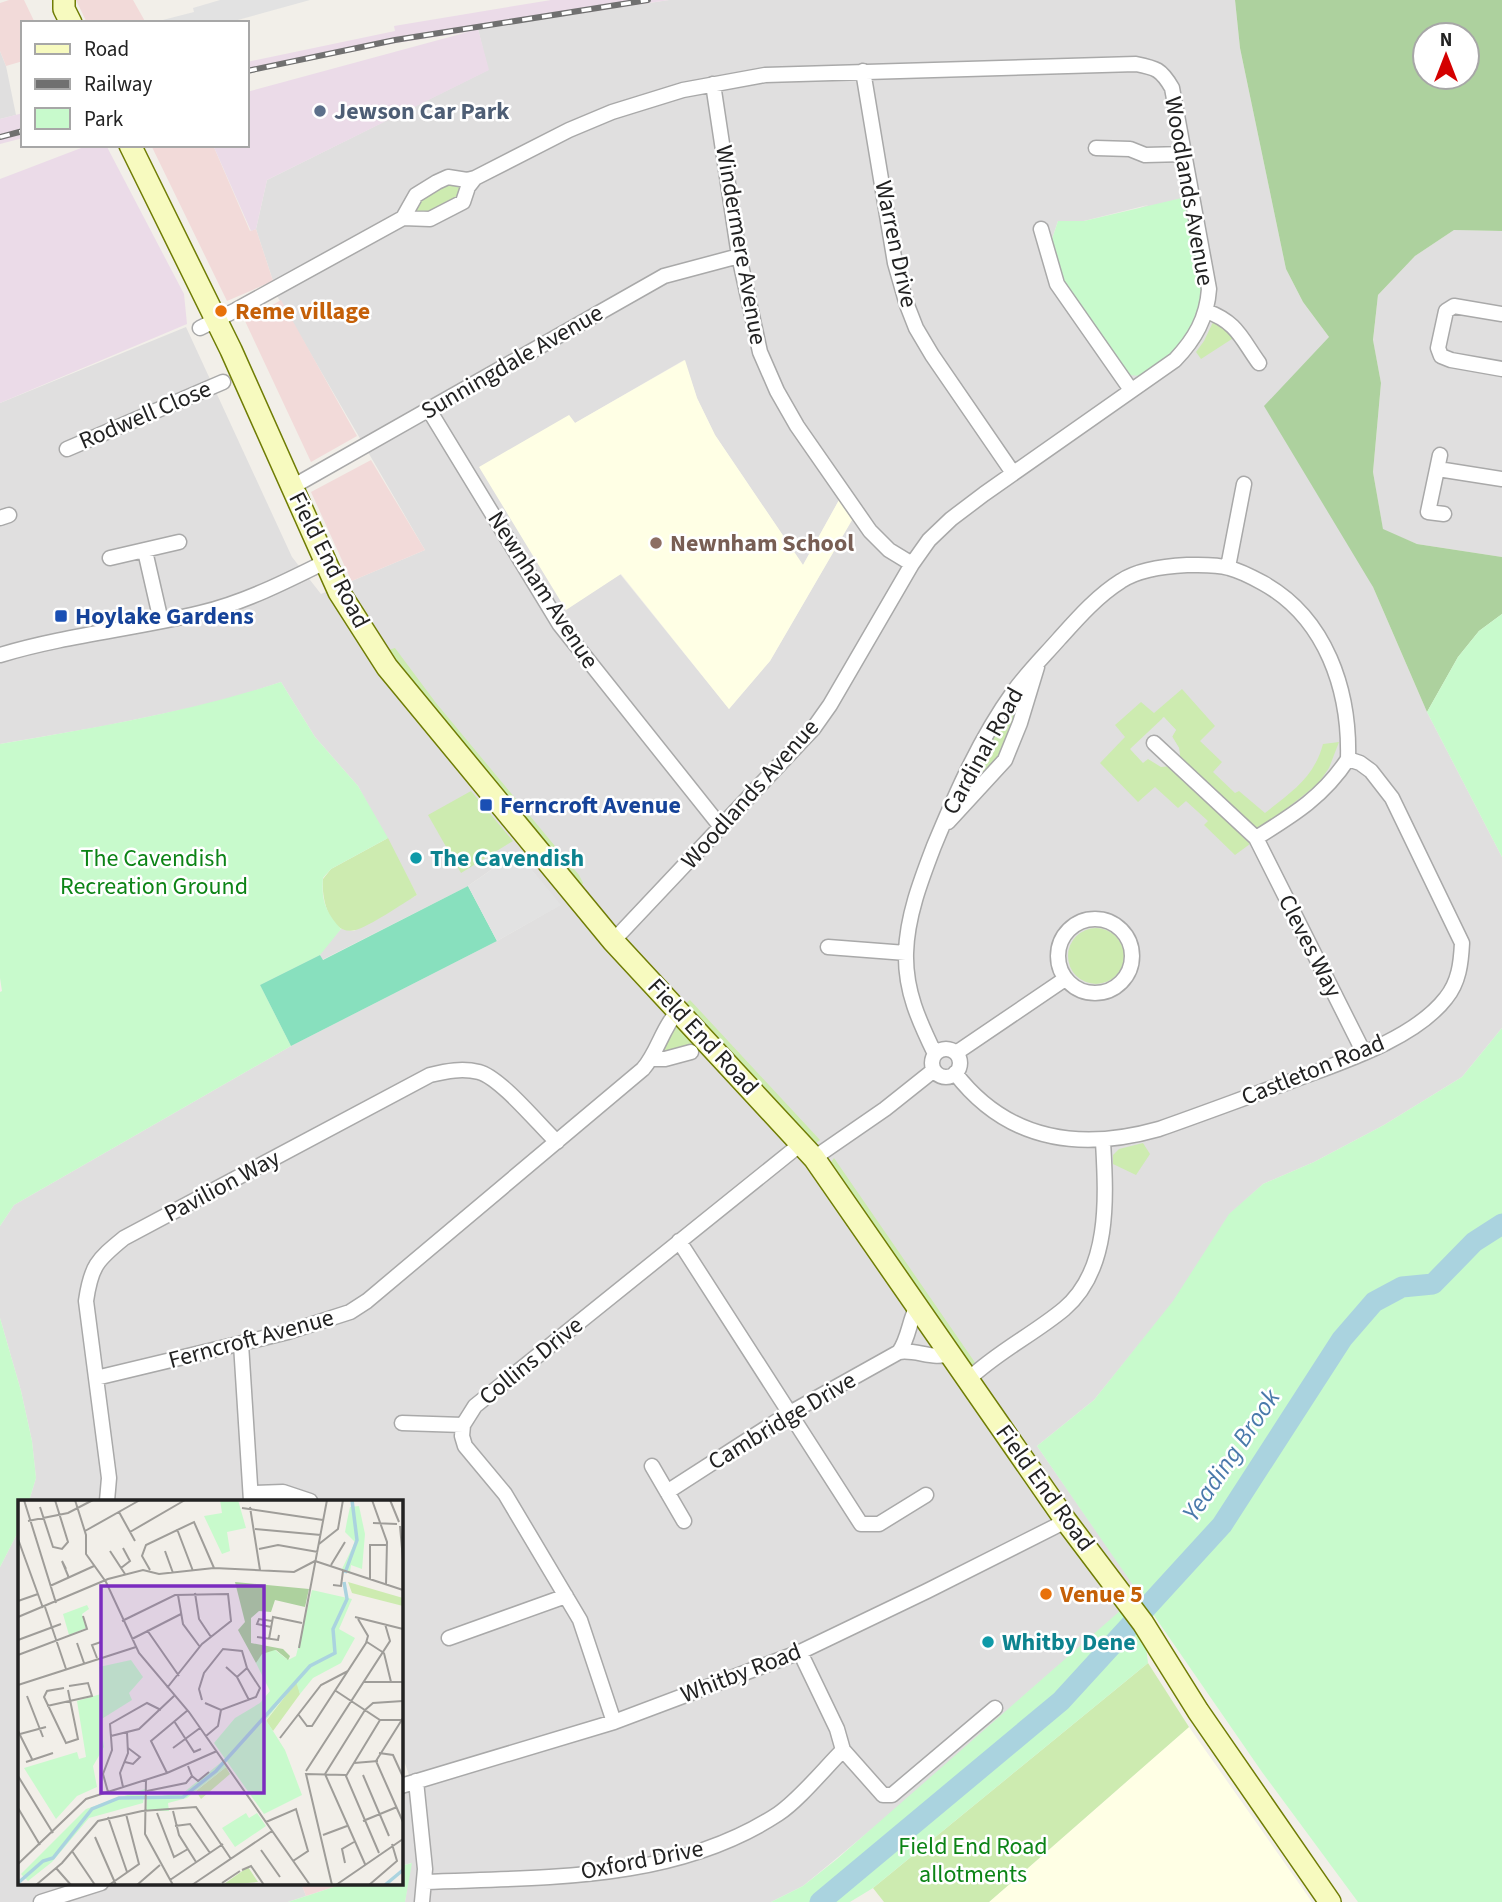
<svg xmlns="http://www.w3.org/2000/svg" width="1502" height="1902" font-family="'Source Sans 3',sans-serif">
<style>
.residential{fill:#e0dfdf;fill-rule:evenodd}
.commercial{fill:#f2dad9}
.industrial{fill:#ebdbe8}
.education{fill:#ffffe5}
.grass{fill:#cdebb0}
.forest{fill:#add19e;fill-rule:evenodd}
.park{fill:#c8facc}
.pitch{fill:#88e0be}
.parking{fill:#e2e2e2}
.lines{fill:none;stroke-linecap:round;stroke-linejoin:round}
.river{stroke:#aad3df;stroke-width:21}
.street-casing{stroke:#a9a9a9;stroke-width:17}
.secondary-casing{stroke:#707d05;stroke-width:24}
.street{stroke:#fff;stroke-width:14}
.secondary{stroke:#f7fabf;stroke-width:21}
.rail-casing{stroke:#707070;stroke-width:6}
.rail{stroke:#fff;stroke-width:3.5;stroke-dasharray:10;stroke-linecap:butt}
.service-dot{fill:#5c6f8a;stroke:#fff;stroke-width:2.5}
.food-dot{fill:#e8710a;stroke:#fff;stroke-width:2.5}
.education-dot{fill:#8d6e63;stroke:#fff;stroke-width:2.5}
.transit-dot{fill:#1a4fb4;stroke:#fff;stroke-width:2.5}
.culture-dot{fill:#0f9aa8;stroke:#fff;stroke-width:2.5}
.labels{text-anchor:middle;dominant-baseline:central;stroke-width:5;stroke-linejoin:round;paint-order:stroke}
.service-label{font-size:24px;font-weight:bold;fill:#4e5e75;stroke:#fff;text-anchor:start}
.street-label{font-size:24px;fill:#222;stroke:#fff}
.food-label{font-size:24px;font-weight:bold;fill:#c56008;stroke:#fff;text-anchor:start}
.education-label{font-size:24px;font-weight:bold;fill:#785e54;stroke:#fff;text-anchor:start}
.transit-label{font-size:24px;font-weight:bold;fill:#164399;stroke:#fff;text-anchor:start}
.park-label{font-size:24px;fill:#0c8416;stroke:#fff}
.culture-label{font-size:24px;font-weight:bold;fill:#0d838f;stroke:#fff;text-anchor:start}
.water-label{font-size:26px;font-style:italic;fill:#4a7aab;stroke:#fff}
.inset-river{fill:none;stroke:#aad3df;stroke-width:3.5}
.inset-road{fill:none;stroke:#9f9d99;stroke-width:2}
.view{fill:#7b2cbf;fill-opacity:0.15;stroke:#7b2cbf;stroke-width:3.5}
.inset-edge{fill:none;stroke:#222;stroke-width:3.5}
</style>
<rect width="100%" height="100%" fill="#f2efe9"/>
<path class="residential" d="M669 0H1235L1240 48 1286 269 1303 302 1329 337 1340 521 1373 587 1427 712 1502 857V1028L1462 1077 1384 1125 1314 1162 1263 1184 1230 1214 1174 1301 1094 1400 1037 1446 1140 1594 890 1814 803 1886 771 1902H405L411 1863 401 1866V1778L409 1775 401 1752V1501H29L36 1478 32 1441 21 1391 0 1318V1226L14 1205 291 1046 497 941 560 905 517 852 468 886 322 960 320 955 323 949 341 929 354 931 417 895 358 786 315 737 281 682 224 701 104 726 0 744V403L186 327 292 557 321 594 425 550 273 289V281L256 229 267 180 488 70 478 29ZM1148 205 1051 242 1058 221H1084ZM684 360 697 398 715 435 803 565 839 500 852 520 770 661 729 709 620 574 565 610 569 415 575 423Z
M0 51 6 66 16 115 0 119Z
M1454 230 1502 231V557L1417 544 1383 530 1373 472 1381 383 1373 341 1378 295 1415 256Z
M19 1530V1883H301L306 1896 288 1902H0V1567Z"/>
<path class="commercial" d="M9 0H24L35 23H23V61L6 66 0 51V3Z
M76 0H133L146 23H87Z
M151 145H213L250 231 256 229 273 281 227 301Z
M281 300 357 436 311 462 245 321Z
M371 460 425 550 321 594 351 580 311 492Z
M301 1883H346L306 1896Z"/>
<path class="industrial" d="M551 0H669L478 29 489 70 267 180 256 229 251 231 213 145H247V92L468 32 396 43 247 73V62L395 31 394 26Z
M23 113V138L0 144V119Z
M89 145H106L184 294 187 324 0 403V179Z"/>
<path class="education" d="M685 360 697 398 715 435 803 565 839 500 852 520 770 661 729 709 621 574 566 610 479 467 569 415 575 423Z
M1189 1727 1312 1902H989Z"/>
<path class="grass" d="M449 180 461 185 463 191 462 200 432 215 417 213 414 208 415 200Z
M1214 320 1235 337 1201 359 1196 352 1204 341Z
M395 648 436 703 579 875 583 883 579 889 385 651Z
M1026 687 1003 754 964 799 958 795 1011 701Z
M1182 689 1215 726 1200 741 1222 762 1213 772 1235 793 1239 791 1265 813C1291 792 1314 778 1323 744L1339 742 1329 768 1318 784 1268 823C1263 826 1258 829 1252 826 1234 817 1196 774 1180 757L1179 748 1172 736 1176 730 1163 717 1148 759 1171 766 1250 844 1235 855 1204 825 1208 821 1186 801 1178 808 1155 787 1138 802 1100 763 1125 737 1115 725 1141 702 1154 713Z
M471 791 513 841 461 873 428 815Z
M388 838 417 895C402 904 370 926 356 930 329 937 321 896 323 879L331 869Z
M1068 956a28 28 0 1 1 56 0a28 28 0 1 1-56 0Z
M690 1000 820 1140 812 1146 685 1004Z
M674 1022 696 1046 688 1049 665 1052 662 1049Z
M1143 1143 1150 1154 1136 1175 1113 1164V1155L1119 1149Z
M834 1158 976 1364 970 1369 829 1165Z
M1148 1663 1189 1727 989 1902H884L873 1888Z"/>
<path class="forest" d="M1235 0H1502V231L1454 230 1415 256 1378 295 1373 340 1381 383 1373 472 1383 529 1417 544 1502 557V614L1479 631 1458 657 1427 712 1373 587 1264 406 1329 337 1303 302 1286 269 1240 48ZM1425 35H1467V77H1425Z"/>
<path class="park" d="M1186 197 1203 288 1201 304 1196 320 1177 350 1141 376 1128 375 1064 286 1051 242 1058 221H1084Z
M1502 614V857L1427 712 1458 657 1479 631Z
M281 682 315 737 358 786 388 838 331 869 323 878C321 900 326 913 341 929L320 955 260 985 291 1046 14 1205 0 1226V992L2 991 0 978V744C95 728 189 712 281 682Z
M1502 1028V1902H1358L1262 1772 1037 1446 1094 1400 1173 1301 1229 1214 1263 1184 1314 1162 1384 1125 1462 1077Z
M0 1318 21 1391 32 1441 36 1478 29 1501H19V1530L0 1567Z
M1129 1603 1143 1623 1148 1663 873 1888 850 1902H771L803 1886 837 1859Z
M412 1863 405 1902H288L346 1883H401V1866Z"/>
<path class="pitch" d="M468 886 497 941 291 1046 260 985 320 955 323 960Z"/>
<path class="parking" d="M220 0H310L227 23H151L194 12 193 8Z
M1164 717 1176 730 1172 737 1179 748 1180 757 1171 766 1161 767 1148 759 1143 763 1130 749Z
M517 852 561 905 497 941 468 886Z"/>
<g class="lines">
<path class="river" d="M820 1902 1061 1701 1222 1525 1342 1339 1374 1302 1402 1287 1433 1284 1474 1242 1502 1224"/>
<defs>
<path id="street" d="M863 71 895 263 907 305 916 328 932 355 1013 473
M713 84 739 256 760 352 777 391 797 426 870 531 889 550 912 564
M1096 148 1130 149 1145 155 1185 154
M403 218 416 195 437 182 448 177 467 180 475 178 569 130 612 112 683 90 765 75 1136 64C1156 68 1161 69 1172 88L1209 289C1207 318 1195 339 1175 360L984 494 951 519 929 540 912 564 830 705 813 729 613 941
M1041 229 1057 284 1131 390
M1206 311C1237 322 1241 338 1259 363
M1502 314 1454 306 1446 311 1438 348 1441 356 1451 360 1502 369
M200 328 236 310 403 218 430 219 463 202 468 187 475 178
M429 410 560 625 721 827
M67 449 223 382
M1440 455 1428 512 1444 514
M1438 469 1502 479
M292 487 664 276 739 256
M0 518 9 515
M145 551 161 621
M110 558 179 542
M1228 567 1244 484
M0 655C66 635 134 629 200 613 243 603 285 582 325 562
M1154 743 1256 838C1293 815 1323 797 1348 759
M948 822 1005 760 1020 723 1037 667
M1256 838 1364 1053
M1058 956a37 37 0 1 1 74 0a37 37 0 1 1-74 0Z
M828 947 906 953
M932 1063a14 14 0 1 1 28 0a14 14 0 1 1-28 0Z
M956 1053 1065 979
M935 1054C919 1021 905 991 906 953 907 916 921 880 934 846 956 793 980 738 1014 691 1027 673 1044 656 1059 639 1077 619 1097 596 1121 581 1139 569 1166 566 1187 565 1201 565 1216 564 1229 568 1241 571 1252 577 1263 583 1326 618 1350 690 1348 759
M651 1059H665L691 1052
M955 1073C1008 1142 1081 1151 1159 1129 1202 1114 1244 1098 1286 1083 1335 1064 1413 1041 1446 998 1459 982 1461 963 1462 943L1392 798 1371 771 1360 763 1348 759
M814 1158 885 1109 934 1070
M679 1241 861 1524H879L926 1495
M241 1344 251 1501
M899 1352C917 1349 934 1361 951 1353
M96 1378 288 1332 350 1312 367 1301 643 1069C658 1052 662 1028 678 1011
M969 1379C997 1352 1034 1334 1064 1309 1111 1269 1106 1196 1103 1141
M402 1423 463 1425
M652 1466 684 1521
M667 1492 788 1414 899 1352C909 1338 909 1321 917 1306
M251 1493 283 1492 310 1501
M107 1501 109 1478 86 1301C91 1266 97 1260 124 1238L430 1075C447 1071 462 1068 479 1072 501 1078 539 1125 557 1142
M449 1638 566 1596
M614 1722 580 1620 505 1494 465 1446 462 1436 463 1425 475 1406 802 1143
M843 1750 883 1795H892L995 1708
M416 1781 425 1869 422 1902
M401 1786 614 1722 800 1652 927 1591 1066 1521
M425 1882C544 1877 674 1882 778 1814 799 1800 824 1769 843 1750L837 1729 800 1652
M41 1902 101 1883"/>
<path id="secondary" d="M64 0V9L71 23
M130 145 231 350 339 592 387 667 613 941 814 1158 1066 1521 1143 1623 1198 1711 1330 1902"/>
</defs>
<use href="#street" class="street-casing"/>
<use href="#secondary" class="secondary-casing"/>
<use href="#street" class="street"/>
<use href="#secondary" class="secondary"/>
<defs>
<path id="rail" d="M247 71 395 40 648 0
M0 137 23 131"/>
</defs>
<use href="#rail" class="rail-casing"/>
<use href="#rail" class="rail"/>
</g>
<circle class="service-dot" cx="320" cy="111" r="7"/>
<g class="food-dot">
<circle cx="221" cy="311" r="7"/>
<circle cx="1046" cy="1594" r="7"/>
</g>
<circle class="education-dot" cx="656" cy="543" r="7"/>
<g class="transit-dot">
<rect x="54" y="609" width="14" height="14" rx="3.5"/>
<rect x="479" y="798" width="14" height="14" rx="3.5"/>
</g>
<g class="culture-dot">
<circle cx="416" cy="858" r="7"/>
<circle cx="988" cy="1642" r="7"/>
</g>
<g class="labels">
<g class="service-label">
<text x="334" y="111">Jewson Car Park</text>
</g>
<g class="street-label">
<text transform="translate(1189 191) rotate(80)">Woodlands Avenue</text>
<text transform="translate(896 244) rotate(78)">Warren Drive</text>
<text transform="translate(741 245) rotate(80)">Windermere Avenue</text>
<text transform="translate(512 362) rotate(-30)">Sunningdale Avenue</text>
<text transform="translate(145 415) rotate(-23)">Rodwell Close</text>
<text transform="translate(329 560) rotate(63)">Field End Road</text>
<text transform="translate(543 590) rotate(57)">Newnham Avenue</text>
<text transform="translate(983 751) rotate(-61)">Cardinal Road</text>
<text transform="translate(750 794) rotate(-48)">Woodlands Avenue</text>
<text transform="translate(1310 946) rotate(63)">Cleves Way</text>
<text transform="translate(703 1037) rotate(47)">Field End Road</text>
<text transform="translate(1313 1070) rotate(-22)">Castleton Road</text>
<text transform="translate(222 1186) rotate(-28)">Pavilion Way</text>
<text transform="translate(251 1339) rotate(-15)">Ferncroft Avenue</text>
<text transform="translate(531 1361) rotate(-39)">Collins Drive</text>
<text transform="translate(782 1421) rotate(-31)">Cambridge Drive</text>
<text transform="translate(1045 1488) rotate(54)">Field End Road</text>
<text transform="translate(741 1673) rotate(-21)">Whitby Road</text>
<text transform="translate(642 1860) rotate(-11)">Oxford Drive</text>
</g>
<g class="food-label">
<text x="235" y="311">Reme village</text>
<text x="1060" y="1594">Venue 5</text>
</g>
<g class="education-label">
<text x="670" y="543">Newnham School</text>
</g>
<g class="transit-label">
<text x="75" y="616">Hoylake Gardens</text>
<text x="500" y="805">Ferncroft Avenue</text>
</g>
<g class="park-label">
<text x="154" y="858">The Cavendish<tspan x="154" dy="28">Recreation Ground</tspan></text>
<text x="973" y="1846">Field End Road<tspan x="973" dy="28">allotments</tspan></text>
</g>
<g class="culture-label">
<text x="430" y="858">The Cavendish</text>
<text x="1002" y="1642">Whitby Dene</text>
</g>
<g class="water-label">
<text transform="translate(1231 1455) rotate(-56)">Yeading Brook</text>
</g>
</g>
<g transform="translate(18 1500)">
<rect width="385" height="385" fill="#f2efe9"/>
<path d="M330 82 385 98V106L334 93ZM279 181 282 194 255 231 248 221ZM208 267 212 274 183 299 178 291ZM230 367 240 382 207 385 206 384Z" fill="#cdebb0"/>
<path d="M217 82 291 89 287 107 257 100 253 112 241 111 233 118V143L265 149 272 156 265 172 269 159 258 150 238 163 220 130 227 122Z" fill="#add19e"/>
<path d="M202 0H220L228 28 209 32 212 51 204 54 186 16 204 13ZM341 6 347 34 344 69 333 65 332 72 324 69 337 42 327 32 329 21 332 7ZM294 90 334 99 321 129 337 138 323 163 295 178 282 194 278 182 248 220 267 250 284 295 246 314 196 243 217 218 242 203 252 191 238 163 244 154 257 150 270 160 278 156ZM69 105 71 109 64 114 68 128 51 135 45 114ZM113 160 125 177 111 193 114 200 82 220 86 247 75 266 79 287 59 296 38 319 6 268 59 252 61 259 68 257 59 201 83 194 81 167ZM206 260 208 267 169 298 150 303 151 311H128L129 298 165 293ZM127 289 125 303 71 318 34 362 10 381 3 374 68 309ZM228 313 231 318 239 313 248 326 217 347 204 328Z" fill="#c8facc"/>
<path class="inset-river" d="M327 73 339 40 334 0M0 383 25 361 35 358 74 309 101 298 165 297 198 271 292 166 317 153 315 129 329 99 326 82M367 385 385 370"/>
<path class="inset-road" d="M6 0 38 103M57 0 68 35V54L88 82 121 153 171 212 292 385M354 0 369 42 368 85M372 0 381 22M22 7 35 47 44 49 50 42 37 0M232 7 242 70M224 8 305 20M101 12 117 41M10 21 50 13 75 0M355 23 379 24M382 26 385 60M159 29 175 71M237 29 303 35M67 31 122 0M112 32 167 0M0 39 25 108M301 44 320 29 325 0M241 49 260 45 300 52M92 51 107 74M147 51 155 73M297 61 385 90M313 65 327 42M103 68 112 61 105 48M48 69 44 61 51 78M132 70 124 56 128 45 176 22 196 68M352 80V45H369M315 85 323 86 325 71M32 86 76 66M177 93 181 119 193 137M160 95 165 124 182 147M0 101 20 94M27 107 48 169M0 117 90 79 125 70 141 74 196 68 276 72 297 61M337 117 385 129M104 121 157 95 210 94 213 121 184 144 149 188M253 127 239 124 241 119 254 121M129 130 161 176M239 137 260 140 261 135M114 139 163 114M251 139 255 117 284 123M0 140 43 124M349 142 366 153 373 182M59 143 66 163M281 148 309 0M0 155 69 129 65 116M79 158 74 145 83 142M208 167 219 177 229 168M219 177 231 200M345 182H385M0 185 118 147M46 188 29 191 26 197 48 243 60 239 50 190M318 191 362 220H384M9 196 25 237M184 200 181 189 186 173 205 149 224 151 229 168M187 203 203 210 238 197 242 188 229 168M29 206 74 196 70 183 51 186M347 210 355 203 385 201M280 214 289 226H294L348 143 350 136 340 119M385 218 358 261 385 322M156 221 176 252 183 249M0 231 14 259M2 234 28 227M93 236 121 229 156 196M188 236 200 226 203 210M262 238 303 185 330 171M155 248 182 228M361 253 375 255 385 277M8 262 35 253M107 262 115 264 122 257 110 248M336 263 360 261M288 271 372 141 367 124M149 273 133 241 170 210M345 275 371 336M0 276 35 333M174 276 180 281 191 272M128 280 127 334 155 385M105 287 102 273 110 253 109 232M129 291 168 283 174 276 170 266M90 292 85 274 94 250 92 224 129 203 143 210M0 308 22 345M155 311 161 335 178 362M139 313 156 357 170 349M90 317 109 372M345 321 379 307M248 322 278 309 290 351 275 361M157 326 172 324 192 353M305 335 329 326M77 337 98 385M243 350 262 377M54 351 77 385M361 353 328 276 362 220M327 363 324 349 336 342M0 364 68 299 149 273 199 251M347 364 307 274 347 210M38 368 53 385M224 370 233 366 246 385M152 380 205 344M204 383 222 371M18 385 44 363 80 321 124 311 178 307 213 359M91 385 121 364 108 314M119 385 142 365M174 385 254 331M314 385 288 274 328 275M318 385 385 339M351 385 379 361 374 344"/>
<path class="view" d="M83 86H246V293H83Z"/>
<rect width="385" height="385" class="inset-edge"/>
</g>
<rect x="21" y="21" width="228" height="126" fill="#ffffff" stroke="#a7a7a7" stroke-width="2"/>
<rect x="35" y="44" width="35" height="10" fill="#f7fabf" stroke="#a7a7a7" stroke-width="2"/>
<text x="84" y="56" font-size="21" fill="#222222">Road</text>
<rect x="35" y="79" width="35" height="10" fill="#707070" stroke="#a7a7a7" stroke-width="2"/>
<text x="84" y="91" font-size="21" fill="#222222">Railway</text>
<rect x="35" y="108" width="35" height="21" fill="#c8facc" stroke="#a7a7a7" stroke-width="2"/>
<text x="84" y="126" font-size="21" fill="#222222">Park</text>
<g transform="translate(1446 56)"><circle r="33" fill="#ffffff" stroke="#a7a7a7" stroke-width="2"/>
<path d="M0-5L12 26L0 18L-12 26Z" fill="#d40000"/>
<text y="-10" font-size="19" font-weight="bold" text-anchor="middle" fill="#222222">N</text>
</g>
</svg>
